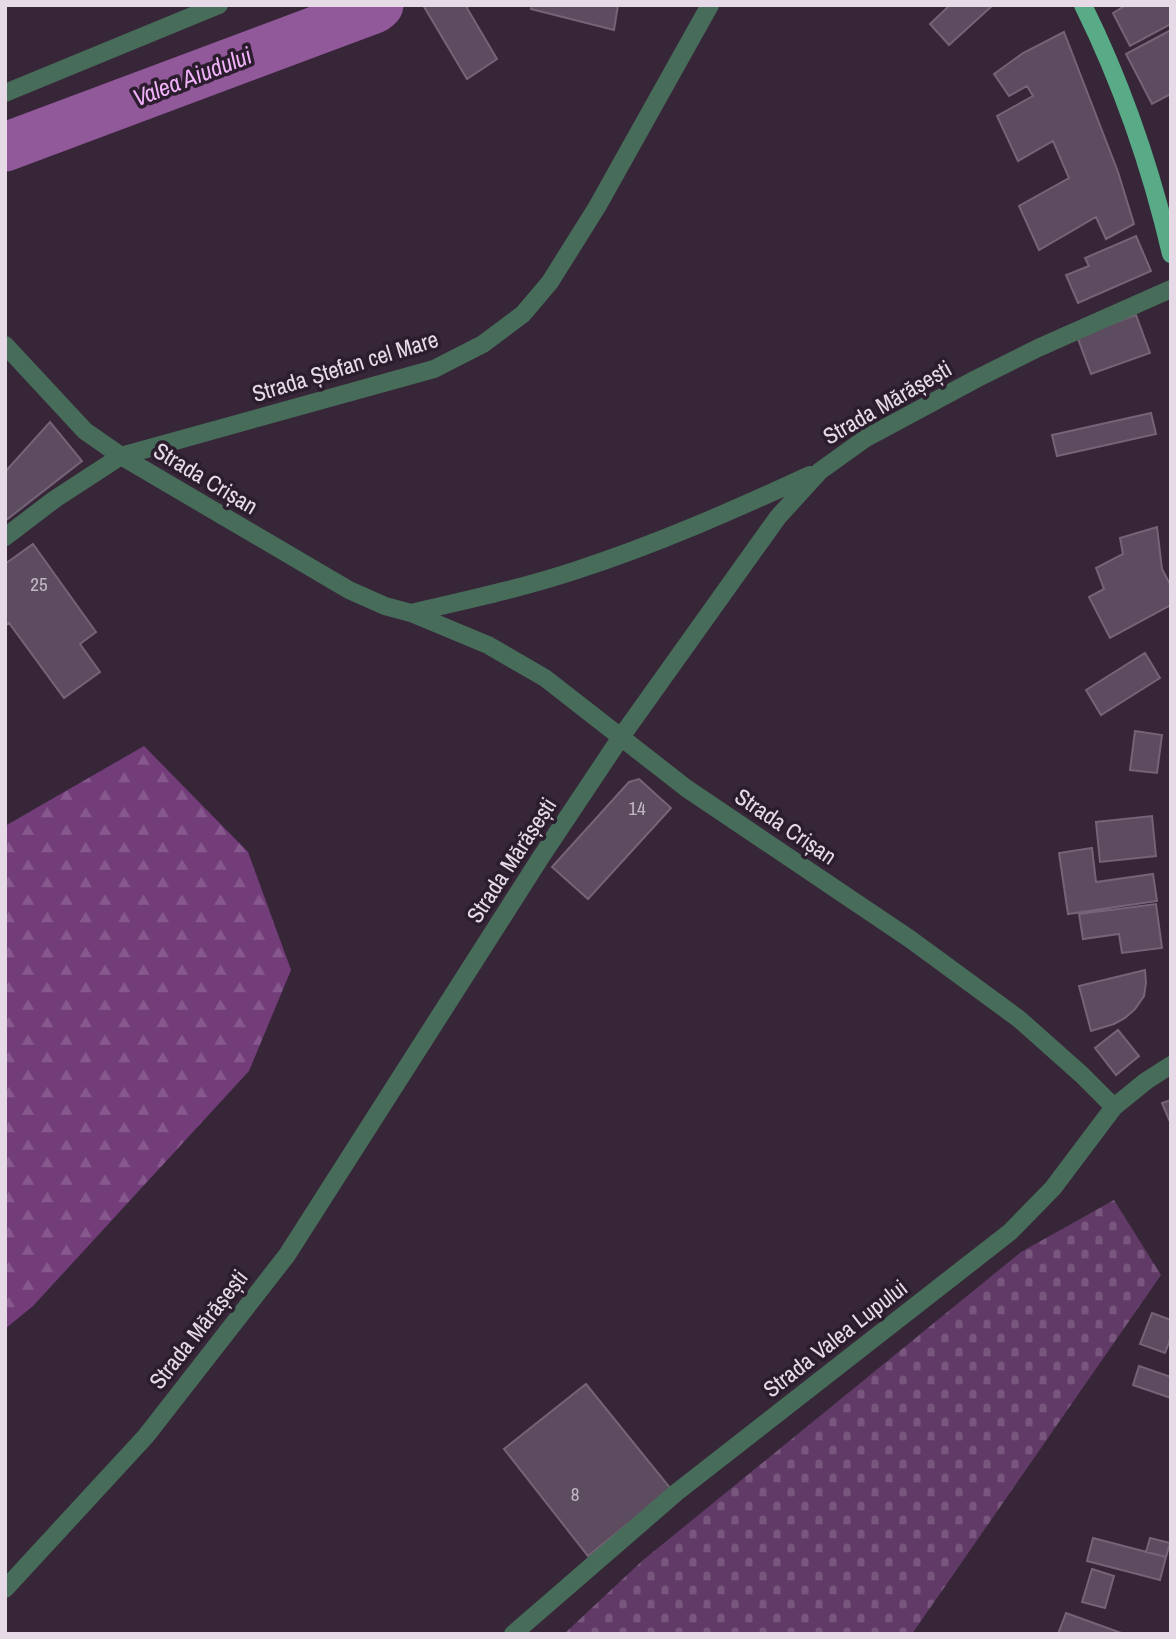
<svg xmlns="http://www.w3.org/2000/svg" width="1176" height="1639" font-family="'Archivo Narrow',sans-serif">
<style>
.forest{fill:url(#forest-firs)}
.cemetery{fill:url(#cemetery-stones)}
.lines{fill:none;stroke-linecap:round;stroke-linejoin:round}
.river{stroke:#915999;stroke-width:49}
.building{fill:#5d4c5f;stroke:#756377;stroke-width:2}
.minor{stroke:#476c5a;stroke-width:18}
.primary{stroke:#59aa86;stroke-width:18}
.labels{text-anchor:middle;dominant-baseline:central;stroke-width:7;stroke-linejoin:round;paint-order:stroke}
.number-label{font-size:19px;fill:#c3b6c4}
.street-label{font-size:23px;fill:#e5dae6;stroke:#2c1d2e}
.water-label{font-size:24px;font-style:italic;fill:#f0b2f8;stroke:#2c1d2e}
</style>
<defs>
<pattern id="forest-firs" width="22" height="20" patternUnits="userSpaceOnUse" patternTransform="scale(1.75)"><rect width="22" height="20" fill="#733d7a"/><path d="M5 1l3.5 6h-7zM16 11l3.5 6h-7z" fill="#87588d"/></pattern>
<pattern id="cemetery-stones" width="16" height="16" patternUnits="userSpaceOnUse" patternTransform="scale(1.75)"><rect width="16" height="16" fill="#623a67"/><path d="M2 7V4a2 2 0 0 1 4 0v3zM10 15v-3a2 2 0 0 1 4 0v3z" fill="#78567d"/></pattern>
</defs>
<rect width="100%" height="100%" fill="#362638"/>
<path class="forest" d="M144 746 248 852 291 970 249 1071 33 1306 5 1329V826Z"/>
<path class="cemetery" d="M1114 1200 1161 1275 912 1634H564L642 1561 1021 1252Z"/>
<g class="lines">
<path class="river" d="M5 147 374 9 379 5"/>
</g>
<path class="building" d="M423 5H469L467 8 497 59 467 79Z
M532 5H618L614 30 531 9Z
M950 5H993L949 45 930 24Z
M1126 5H1171V24L1130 46 1113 13Z
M1171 30V94L1152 104 1126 54Z
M1064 32 1118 172 1134 224 1106 239 1096 217 1039 250 1019 206 1069 178 1053 141 1018 161 997 116 1033 96 1027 86 1009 96 994 74 1023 53Z
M1136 236 1151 271 1078 303 1066 275 1089 266 1085 258Z
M1136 315 1150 353 1091 374 1077 336Z
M1151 413 1156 434 1057 456 1052 435Z
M50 422 82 461 5 521V472Z
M1157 527 1162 569 1171 586V605L1110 638 1089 597 1104 589 1096 568 1123 554 1120 538Z
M33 544 96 632 80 644 100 672 64 698 9 623 5 626V564Z
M1145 653 1160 678 1101 715 1086 690Z
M1135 731 1162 735 1157 773 1130 770Z
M639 779 671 808 588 899 552 867 629 782Z
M1152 816 1156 856 1100 862 1096 822Z
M1092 848 1096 882 1153 874 1157 901 1068 914 1059 853Z
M1156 904 1162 948 1122 953 1119 934 1083 939 1079 914Z
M1145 970 1146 983 1144 996 1135 1009 1125 1018 1114 1024 1091 1031 1079 986Z
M1118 1030 1139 1056 1116 1075 1095 1048Z
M1171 1100V1124L1162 1103Z
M1152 1313 1171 1320V1337L1165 1353 1140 1344Z
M1139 1366 1171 1377V1398L1133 1385Z
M586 1384 671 1489 588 1556 504 1449Z
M1093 1538 1166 1557 1160 1580 1087 1561Z
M1150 1538 1170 1543 1166 1557 1146 1552Z
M1092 1569 1114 1576 1105 1608 1082 1602Z
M1066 1613 1124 1634H1058Z"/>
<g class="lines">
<path class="minor" d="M5 93 219 5
M5 345 85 431 121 456 349 590 385 606 411 613 488 645 545 678 686 788 910 939 1019 1019 1082 1075 1114 1107
M5 537 55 499 121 456 434 369 483 344 523 314 550 282 597 207 710 5
M411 613C467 600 523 588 577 570 657 544 734 510 810 475
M5 1589 146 1436 287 1255 541 857 621 737 778 517 820 471 866 438 976 379 1038 348 1171 289
M513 1634 677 1492 1010 1232 1053 1188 1114 1107 1146 1081 1171 1065"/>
<path class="primary" d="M1083 5C1122 84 1151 168 1171 254"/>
</g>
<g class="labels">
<g class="number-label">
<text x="39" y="584">25</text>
<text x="637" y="808">14</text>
<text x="575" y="1494">8</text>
</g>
<g class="street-label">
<text transform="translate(345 366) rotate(-17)">Strada Ștefan cel Mare</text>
<text transform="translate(887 402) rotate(-30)">Strada Mărășești</text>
<text transform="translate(206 478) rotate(31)">Strada Crișan</text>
<text transform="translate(786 826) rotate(34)">Strada Crișan</text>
<text transform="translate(511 860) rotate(-57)">Strada Mărășești</text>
<text transform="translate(198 1329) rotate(-52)">Strada Mărășești</text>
<text transform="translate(835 1338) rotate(-38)">Strada Valea Lupului</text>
</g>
<g class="water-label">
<text transform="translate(192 76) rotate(-21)">Valea Aiudului</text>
</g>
</g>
<rect width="1176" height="1639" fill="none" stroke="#e5dae6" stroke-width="14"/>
</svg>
